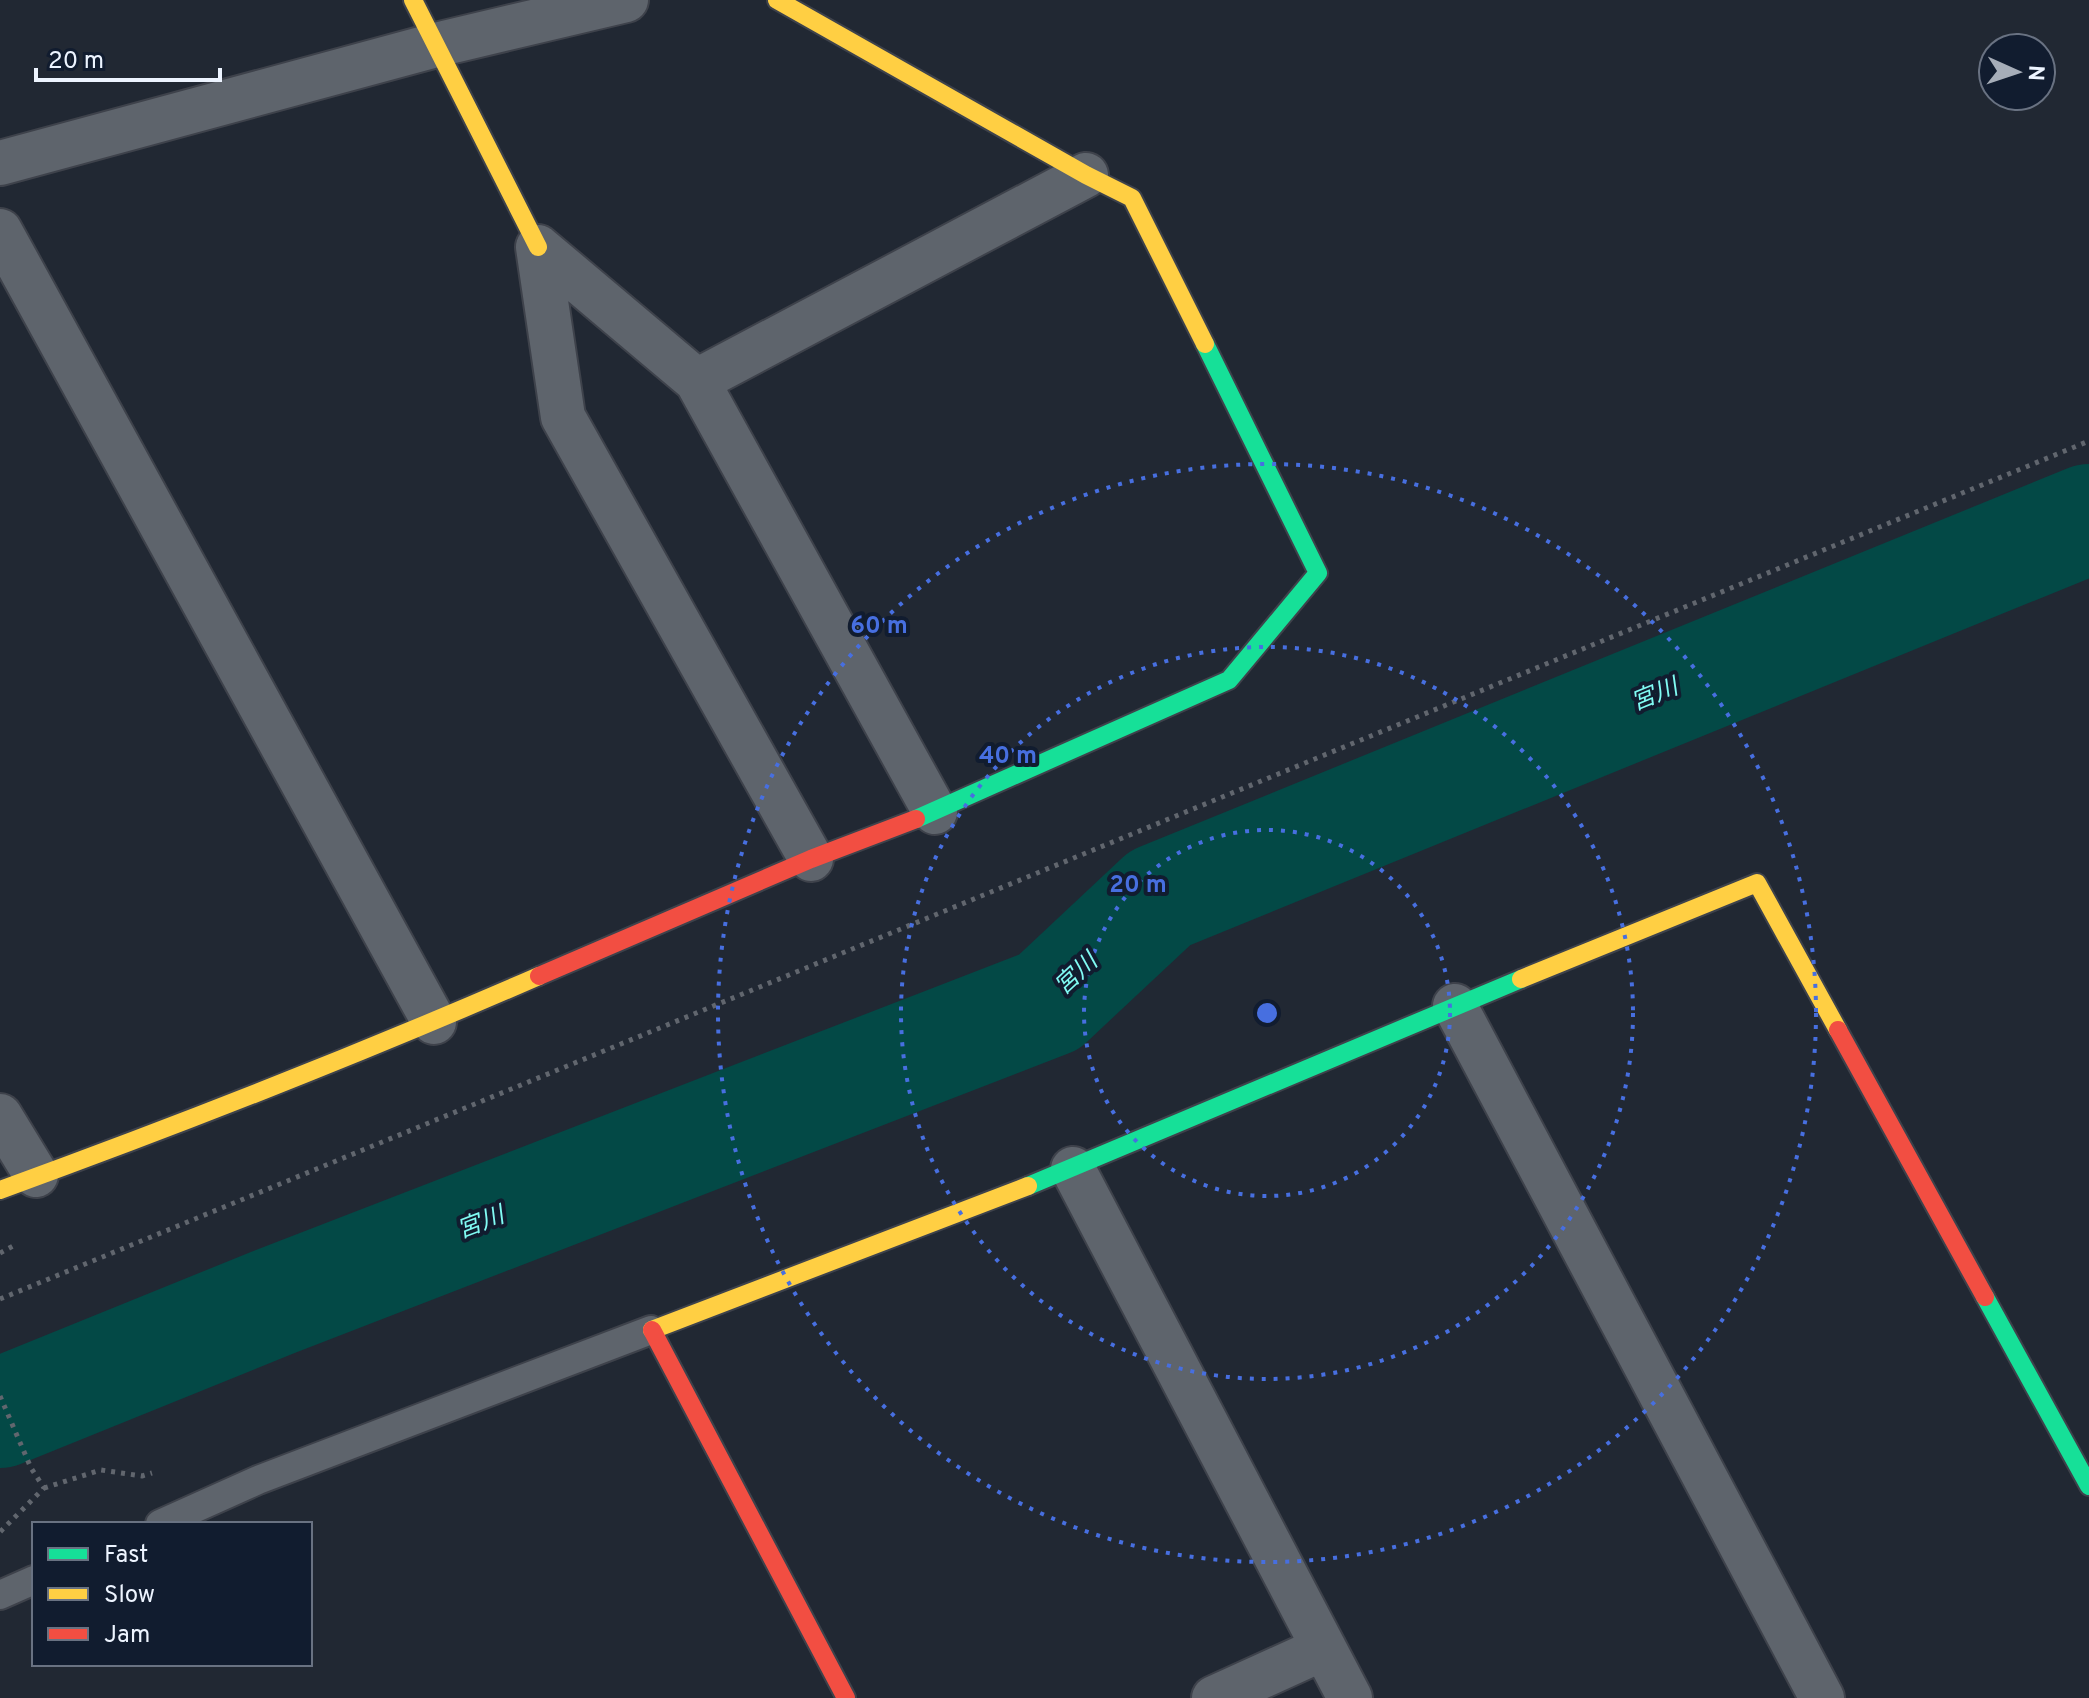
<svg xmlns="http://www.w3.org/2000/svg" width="2089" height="1698" font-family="Overpass,'Noto Sans JP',sans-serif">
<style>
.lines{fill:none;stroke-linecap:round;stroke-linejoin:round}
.river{stroke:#034946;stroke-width:110}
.lane-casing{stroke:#3e424b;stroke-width:32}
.street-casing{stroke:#3e424b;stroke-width:48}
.fast-casing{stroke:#3e424b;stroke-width:22}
.slow-casing{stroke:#3e424b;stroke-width:22}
.jam-casing{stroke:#3e424b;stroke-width:22}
.path{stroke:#61666e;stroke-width:5;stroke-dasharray:4 6;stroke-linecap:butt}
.lane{stroke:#5e646c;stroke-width:28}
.street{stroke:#5e646c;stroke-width:44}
.fast{stroke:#16e098;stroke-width:18}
.slow{stroke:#ffcf43;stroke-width:18}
.jam{stroke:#f24e42;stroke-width:18}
.ring{fill:none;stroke:#476fe0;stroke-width:4;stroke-dasharray:4 8}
.labels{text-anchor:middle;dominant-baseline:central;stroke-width:8;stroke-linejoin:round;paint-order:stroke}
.water-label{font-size:24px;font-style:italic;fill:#81fbf4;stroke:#111c2f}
.centre{fill:#476fe0;stroke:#111c2f;stroke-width:4}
.ring-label{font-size:24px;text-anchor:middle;font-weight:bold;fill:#476fe0;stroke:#111c2f;stroke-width:8;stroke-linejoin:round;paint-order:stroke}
</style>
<rect width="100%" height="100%" fill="#212833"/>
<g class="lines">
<path class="river" d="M0 1413 274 1302 1049 1002 1160 898 2089 519"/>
<defs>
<path id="lane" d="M160 1524 258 1480 651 1330
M0 1595 34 1580"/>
<path id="street" d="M0 163 436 45 626 0
M0 231 434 1022
M538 247 697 381 935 812
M538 247 563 417 811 859
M697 381 1086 175
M1455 1006 1822 1698
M0 1116 36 1175
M1073 1169 1350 1698
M1214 1698 1324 1648"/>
<path id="fast" d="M916 819 1229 680 1318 573 1205 344
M1028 1186 1521 979
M1985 1297 2089 1486"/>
<path id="slow" d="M413 0 538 247
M777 0 1086 175 1132 198 1205 344
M1521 979 1757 883 1838 1030
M0 1190C182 1124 362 1053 539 976
M652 1330 1028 1186"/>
<path id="jam" d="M539 976 811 859 916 819
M1838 1030 1985 1297
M652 1330 846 1698"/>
</defs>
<use href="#lane" class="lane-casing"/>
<use href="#street" class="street-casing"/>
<use href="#fast" class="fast-casing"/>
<use href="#slow" class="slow-casing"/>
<use href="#jam" class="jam-casing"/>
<path class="path" d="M0 1253 15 1245
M0 1299 2089 441
M0 1396 31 1468 44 1488 0 1532
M44 1488 101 1470 142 1476 152 1473"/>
<use href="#lane" class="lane"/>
<use href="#street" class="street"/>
<use href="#fast" class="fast"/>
<use href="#slow" class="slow"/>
<use href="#jam" class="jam"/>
</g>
<g class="ring">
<circle cx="1267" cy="1013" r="183"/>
<circle cx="1267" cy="1013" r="366"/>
<circle cx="1267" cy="1013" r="549"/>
</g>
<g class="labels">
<g class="water-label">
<text transform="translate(1655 696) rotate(-22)">宮川</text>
<text transform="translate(1077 975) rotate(-43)">宮川</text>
<text transform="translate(481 1224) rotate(-21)">宮川</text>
</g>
</g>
<circle cx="1267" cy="1013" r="12" class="centre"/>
<g class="ring-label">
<text x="879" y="633">60 m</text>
<text x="1008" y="763">40 m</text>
<text x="1138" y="892">20 m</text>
</g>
<rect x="32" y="1522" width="280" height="144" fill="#111c2f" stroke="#697282" stroke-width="2"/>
<rect x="48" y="1548" width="40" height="12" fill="#16e098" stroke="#697282" stroke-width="2"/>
<text x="104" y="1562" font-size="24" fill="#edf4ff">Fast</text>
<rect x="48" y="1588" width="40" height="12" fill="#ffcf43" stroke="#697282" stroke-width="2"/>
<text x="104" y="1602" font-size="24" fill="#edf4ff">Slow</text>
<rect x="48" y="1628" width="40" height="12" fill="#f24e42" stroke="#697282" stroke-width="2"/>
<text x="104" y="1642" font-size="24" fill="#edf4ff">Jam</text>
<g transform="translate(2017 72) rotate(93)"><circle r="38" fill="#111c2f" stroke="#697282" stroke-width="2"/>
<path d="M0-6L14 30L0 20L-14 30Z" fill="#a6adb8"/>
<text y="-12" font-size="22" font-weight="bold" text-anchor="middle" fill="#edf4ff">N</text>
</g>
<path d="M36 68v12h184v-12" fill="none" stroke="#edf4ff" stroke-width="4"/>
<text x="48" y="68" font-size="24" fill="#edf4ff" stroke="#111c2f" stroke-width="6" paint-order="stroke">20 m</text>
</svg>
